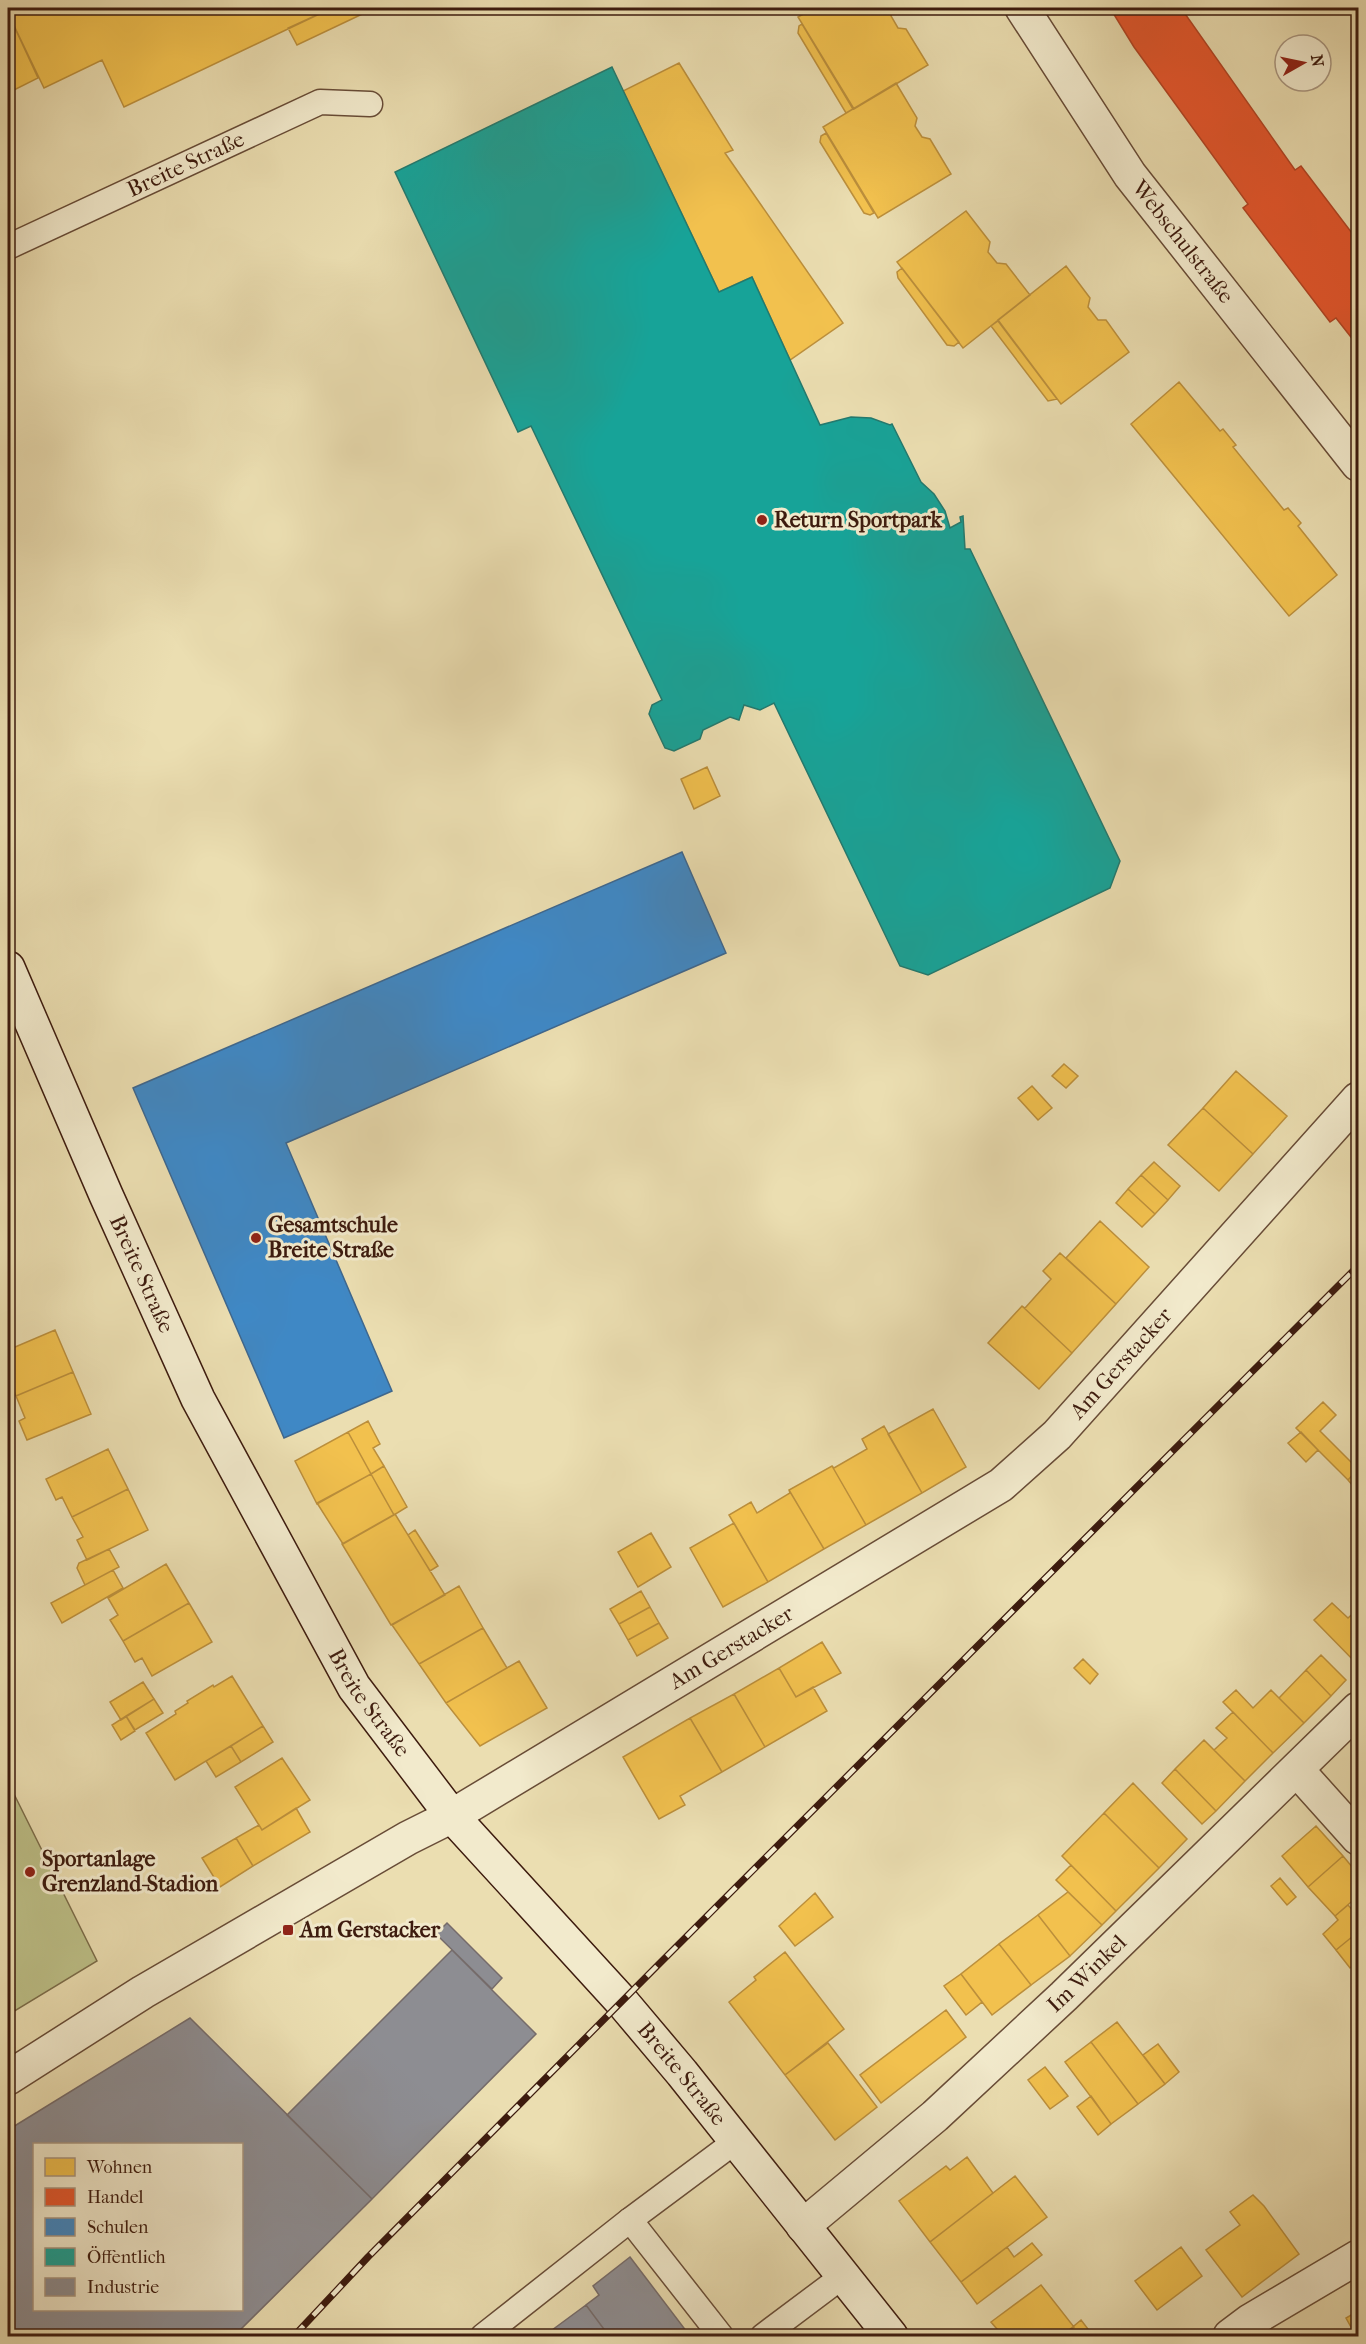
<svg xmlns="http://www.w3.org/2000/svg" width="1366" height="2344" font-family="'IM FELL French Canon',serif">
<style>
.green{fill:#bdc088;stroke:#7d6e4b;stroke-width:1.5}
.homes{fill:#f2c14e;stroke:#bc8f3b;stroke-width:1.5}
.shops{fill:#e4572e;stroke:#b24524;stroke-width:1.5}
.schools{fill:#3f88c5;stroke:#3e678e;stroke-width:1.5}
.public{fill:#17a398;stroke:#227a6f;stroke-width:1.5}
.industry{fill:#8d8d92;stroke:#756b6a;stroke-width:1.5;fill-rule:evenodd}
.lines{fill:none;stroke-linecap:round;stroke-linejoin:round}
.lane-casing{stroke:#684c37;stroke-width:27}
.street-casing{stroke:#684c37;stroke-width:36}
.secondary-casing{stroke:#3d1b0e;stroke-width:36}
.lane{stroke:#f2eacc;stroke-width:24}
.street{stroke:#f2eacc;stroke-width:33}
.secondary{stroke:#f2eacc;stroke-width:33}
.rail-casing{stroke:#3d1b0e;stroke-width:7}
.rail{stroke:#f2eacc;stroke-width:4.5;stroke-dasharray:14;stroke-linecap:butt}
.poi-dot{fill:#8f2418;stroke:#f2eacc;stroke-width:2}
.labels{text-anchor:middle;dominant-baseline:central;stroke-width:6;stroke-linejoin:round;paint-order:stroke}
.street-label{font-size:22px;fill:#3d1b0e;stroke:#f2eacc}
.poi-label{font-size:22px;font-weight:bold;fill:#3d1b0e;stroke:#f2eacc;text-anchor:start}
</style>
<rect width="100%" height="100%" fill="#ebdeb1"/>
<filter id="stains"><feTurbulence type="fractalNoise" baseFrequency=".00333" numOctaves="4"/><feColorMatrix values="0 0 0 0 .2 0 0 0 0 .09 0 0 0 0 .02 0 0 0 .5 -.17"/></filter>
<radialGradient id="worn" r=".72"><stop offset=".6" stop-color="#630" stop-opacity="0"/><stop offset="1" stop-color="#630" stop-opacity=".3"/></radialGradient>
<path class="green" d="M8 1782 97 1961 8 2015Z"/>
<path class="homes" d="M8 8H332L124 107 102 60 44 88 8 13Z
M332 8H375L297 45 288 28Z
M814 8H893L891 16 898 28 906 29 928 65 854 109 798 17Z
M8 13 38 78 8 93Z
M802 24 853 109 846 113 798 33 799 26Z
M679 63 733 150 725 153 843 323 790 360 752 277 719 292 623 91Z
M896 83 917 118 915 126 922 137 930 139 951 174 878 218 823 127Z
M826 133 874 213 870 215 864 213 820 142 821 136Z
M966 211 990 242 988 252 997 263 1006 264 1030 295 963 348 897 262Z
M1066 266 1090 298 1088 307 1098 320H1106L1129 352 1061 404 998 320Z
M902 268 959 342 954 346 947 345 898 278 897 272Z
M998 321 1057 399 1048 401 991 326Z
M1179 382 1220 431 1223 429 1236 445 1233 447 1284 510 1288 508 1301 523 1298 526 1337 575 1289 616 1131 424Z
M707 767 720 796 694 809 681 779Z
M1064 1064 1078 1076 1066 1088 1052 1076Z
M1236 1071 1287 1116 1253 1154 1203 1108Z
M1032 1086 1052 1108 1038 1120 1018 1098Z
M1203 1108 1253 1154 1219 1191 1168 1145Z
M1154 1162 1180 1186 1168 1200 1141 1175Z
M1141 1175 1168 1200 1155 1214 1128 1189Z
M1128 1189 1155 1214 1142 1227 1116 1203Z
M1100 1221 1149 1267 1116 1304 1066 1258Z
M1060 1253 1116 1304 1072 1353 1022 1306 1025 1308 1051 1279 1043 1271Z
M1022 1306 1072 1353 1039 1389 988 1343Z
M55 1330 73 1372 16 1396 8 1376V1350Z
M73 1372 91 1414 27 1440 19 1421 25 1418 16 1396Z
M1323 1402 1336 1415 1320 1431 1358 1469 1348 1480 1296 1428Z
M933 1409 966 1467 922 1493 888 1434Z
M368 1421 380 1444 373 1448 384 1466 371 1474 348 1432Z
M884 1426 922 1493 866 1525 832 1466 834 1468 867 1449 862 1439Z
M348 1432 371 1474 317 1504 295 1461Z
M1301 1432 1318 1450 1306 1462 1288 1443Z
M108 1449 128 1489 72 1517 62 1497 56 1500 46 1479Z
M384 1466 407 1507 394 1515 371 1474Z
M832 1466 866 1525 824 1549 789 1490Z
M1358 1469V1492L1348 1480Z
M371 1474 394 1515 343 1544 317 1503Z
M128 1489 148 1530 87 1560 77 1540 83 1537 72 1517Z
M789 1490 824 1549 768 1582 729 1515 751 1502 757 1513 790 1493Z
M395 1514 445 1595 391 1625 342 1544Z
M734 1523 768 1582 723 1607 690 1548Z
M415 1530 438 1566 430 1571 408 1535Z
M651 1533 671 1567 638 1587 618 1552Z
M109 1549 119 1567 85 1585 77 1568 79 1563Z
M166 1564 189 1603 123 1641 110 1620 118 1615 108 1598Z
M113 1570 123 1588 62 1623 51 1603Z
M459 1586 483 1628 419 1664 392 1625Z
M641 1591 650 1607 619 1624 610 1609Z
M189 1603 212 1642 152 1676 142 1658 135 1662 123 1641Z
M1332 1603 1348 1618 1358 1609V1665L1314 1620Z
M650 1607 659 1623 628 1640 619 1624Z
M659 1623 668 1638 637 1656 628 1640Z
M483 1628 507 1668 446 1703 419 1664Z
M822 1642 841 1673 796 1697 779 1668Z
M1321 1655 1346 1680 1331 1696 1306 1670Z
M1083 1659 1098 1674 1090 1684 1074 1668Z
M519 1661 547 1708 480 1746 446 1703Z
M779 1668 796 1697 813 1687 827 1711 765 1747 734 1694Z
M1306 1670 1331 1696 1304 1723 1279 1698Z
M232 1676 263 1726 175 1780 146 1733 176 1714 175 1711 188 1703 187 1701 213 1685 214 1687Z
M143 1682 154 1699 121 1720 110 1702Z
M1236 1690 1253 1708 1271 1690 1304 1723 1273 1753 1223 1702Z
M734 1694 765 1747 722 1772 690 1718Z
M154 1699 163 1713 135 1730 126 1716Z
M1233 1712 1273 1753 1245 1781 1214 1750 1227 1738 1216 1728Z
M126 1716 135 1731 121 1740 112 1725Z
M690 1718 722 1772 680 1796 685 1805 659 1819 623 1757Z
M263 1726 273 1742 241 1762 231 1746Z
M1204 1740 1245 1781 1216 1811 1175 1769Z
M231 1746 241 1762 216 1777 206 1761Z
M282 1758 310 1800 262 1830 235 1787Z
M1175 1769 1216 1811 1202 1824 1162 1783Z
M1133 1783 1187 1839 1159 1868 1104 1813Z
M296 1808 310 1832 253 1866 236 1838 259 1825 262 1830Z
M1104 1813 1159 1868 1116 1911 1062 1856Z
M1316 1826 1343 1856 1308 1887 1282 1856Z
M236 1838 253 1866 220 1887 202 1858Z
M1343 1856 1358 1874V1896L1335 1916 1308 1887Z
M1071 1865 1116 1911 1102 1925 1056 1880Z
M1280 1878 1296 1897 1287 1905 1271 1886Z
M1068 1892 1102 1925 1070 1956 1038 1915Z
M815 1893 833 1917 795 1946 779 1926Z
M1348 1905 1358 1916V1932L1336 1950 1323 1934 1338 1920 1335 1916Z
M1038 1915 1070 1956 1031 1985 999 1944Z
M1358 1932V1961L1350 1968 1336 1950Z
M999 1944 1031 1985 992 2015 961 1974Z
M785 1952 844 2029 785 2075 729 2002 756 1980 754 1977Z
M961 1974 982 2002 966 2015 944 1986Z
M946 2010 966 2037 881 2103 860 2075Z
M1117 2022 1165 2084 1138 2104 1091 2042Z
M1091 2042 1138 2104 1111 2124 1065 2062Z
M828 2043 877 2107 835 2140 785 2075Z
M1158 2044 1179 2072 1165 2084 1143 2055Z
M1045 2067 1068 2096 1050 2109 1028 2080Z
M1091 2096 1111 2124 1098 2135 1077 2107Z
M967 2157 993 2193 930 2242 899 2201 946 2166 950 2170Z
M1015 2176 1047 2217 961 2282 930 2242Z
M1253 2195 1264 2206 1299 2254 1242 2297 1206 2250 1240 2225 1230 2212Z
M1032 2243 1042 2255 977 2304 961 2282 1007 2247 1014 2257Z
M1181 2247 1202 2276 1157 2310 1135 2281Z
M1041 2285 1074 2327 1062 2336H1003L991 2322Z
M1358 2311V2336H1356L1346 2318Z
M1081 2320 1088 2329 1079 2335 1080 2336H1062Z"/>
<path class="shops" d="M1110 8H1181L1295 170 1301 166 1358 241V346L1336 318 1330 322 1243 208 1248 204 1134 47Z"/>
<path class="schools" d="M682 852 726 953 286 1143 392 1391 284 1438 133 1088Z"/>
<path class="public" d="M612 67 719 292 752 277 820 425 851 417 871 418 890 425 892 424 921 482 934 494 945 511 950 528 961 522 960 517 963 516 965 549H970L1120 861 1110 888 928 975 900 966 774 703 760 710 744 705 739 720 730 717 703 730 700 739 674 751 665 748 649 714 652 705 662 700 531 426 518 432 395 172Z"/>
<path class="industry" d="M447 1923 502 1978 492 1989 436 1934Z
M452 1950 536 2034 372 2199 287 2115Z
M190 2018 372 2199 234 2336H8V2130ZM34 2144H242V2310H34Z
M630 2257 690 2336H609L586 2305 599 2295 593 2286Z
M586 2305 609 2336H544Z"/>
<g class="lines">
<defs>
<g id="lane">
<path id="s1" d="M8 247 320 102 370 104"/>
<path d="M483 2336 630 2220"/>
<path d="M721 2336 630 2220 736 2141"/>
<path d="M763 2336 843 2276"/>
</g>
<g id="street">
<path id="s2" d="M1022 8 1130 175 1358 464"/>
<path d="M1297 1770 1358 1838"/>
<path id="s3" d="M8 2078 143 1992 408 1838 452 1816 1001 1485 1057 1435 1358 1099"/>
<path id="s4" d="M803 2226 935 2116 1064 1996 1358 1709"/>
<path d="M1230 2336 1250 2321 1358 2257"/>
</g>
<g id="secondary">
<path id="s5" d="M8 968 106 1195 198 1399 354 1687 452 1816 623 2003 682 2073 891 2336"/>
</g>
</defs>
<use href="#lane" class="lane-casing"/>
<use href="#street" class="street-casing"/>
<use href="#secondary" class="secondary-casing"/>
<use href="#lane" class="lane"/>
<use href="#street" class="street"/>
<use href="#secondary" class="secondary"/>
<defs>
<path id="rail" d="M294 2336 368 2257 659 1964 1358 1266"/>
</defs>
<use href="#rail" class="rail-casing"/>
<use href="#rail" class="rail"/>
</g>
<g class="poi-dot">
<circle cx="762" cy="520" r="6"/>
<circle cx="256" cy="1238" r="6"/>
<circle cx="30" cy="1872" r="6"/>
<rect x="282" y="1924" width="12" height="12" rx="3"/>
</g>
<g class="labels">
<g class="street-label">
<text stroke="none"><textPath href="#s1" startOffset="196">Breite Straße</textPath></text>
<text stroke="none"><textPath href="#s2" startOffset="284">Webschulstraße</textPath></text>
<text stroke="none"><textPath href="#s5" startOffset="334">Breite Straße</textPath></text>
<text stroke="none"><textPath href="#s3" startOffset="1328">Am Gerstacker</textPath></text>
<text stroke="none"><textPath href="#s3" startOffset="842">Am Gerstacker</textPath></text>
<text stroke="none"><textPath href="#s5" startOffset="820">Breite Straße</textPath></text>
<text stroke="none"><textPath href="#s4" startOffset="380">Im Winkel</textPath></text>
<text stroke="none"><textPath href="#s5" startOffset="1306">Breite Straße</textPath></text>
</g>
<g class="poi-label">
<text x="774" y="520">Return Sportpark</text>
<text x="268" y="1225">Gesamtschule<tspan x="268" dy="25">Breite Straße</tspan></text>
<text x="42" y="1859">Sportanlage<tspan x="42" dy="25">Grenzland-Stadion</tspan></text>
<text x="300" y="1930">Am Gerstacker</text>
</g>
</g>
<rect width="1366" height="2344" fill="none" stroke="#ebdeb1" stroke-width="30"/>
<rect x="9" y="9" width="1348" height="2326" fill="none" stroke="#3d1b0e" stroke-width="3"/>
<rect x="15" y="15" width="1336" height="2314" fill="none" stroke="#3d1b0e" stroke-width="1.5"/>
<rect x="33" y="2143" width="210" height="168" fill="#f2eacc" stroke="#aa9780" stroke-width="1.5"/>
<rect x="45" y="2158" width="30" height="18" fill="#f2c14e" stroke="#aa9780" stroke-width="1.5"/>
<text x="87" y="2173" font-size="18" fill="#3d1b0e">Wohnen</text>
<rect x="45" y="2188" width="30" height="18" fill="#e4572e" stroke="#aa9780" stroke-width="1.5"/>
<text x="87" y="2203" font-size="18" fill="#3d1b0e">Handel</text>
<rect x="45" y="2218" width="30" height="18" fill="#3f88c5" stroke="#aa9780" stroke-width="1.5"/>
<text x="87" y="2233" font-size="18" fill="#3d1b0e">Schulen</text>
<rect x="45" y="2248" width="30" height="18" fill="#17a398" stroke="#aa9780" stroke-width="1.5"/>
<text x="87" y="2263" font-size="18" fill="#3d1b0e">Öffentlich</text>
<rect x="45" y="2278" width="30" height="18" fill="#8d8d92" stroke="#aa9780" stroke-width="1.5"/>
<text x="87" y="2293" font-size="18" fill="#3d1b0e">Industrie</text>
<g transform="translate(1303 63) rotate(81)"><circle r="28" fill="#f2eacc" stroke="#aa9780" stroke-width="1.5"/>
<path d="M0-4.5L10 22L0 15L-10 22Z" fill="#8f2418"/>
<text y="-9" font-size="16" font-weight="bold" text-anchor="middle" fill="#3d1b0e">N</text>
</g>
<rect width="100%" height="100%" filter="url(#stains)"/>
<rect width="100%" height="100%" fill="url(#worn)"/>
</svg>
